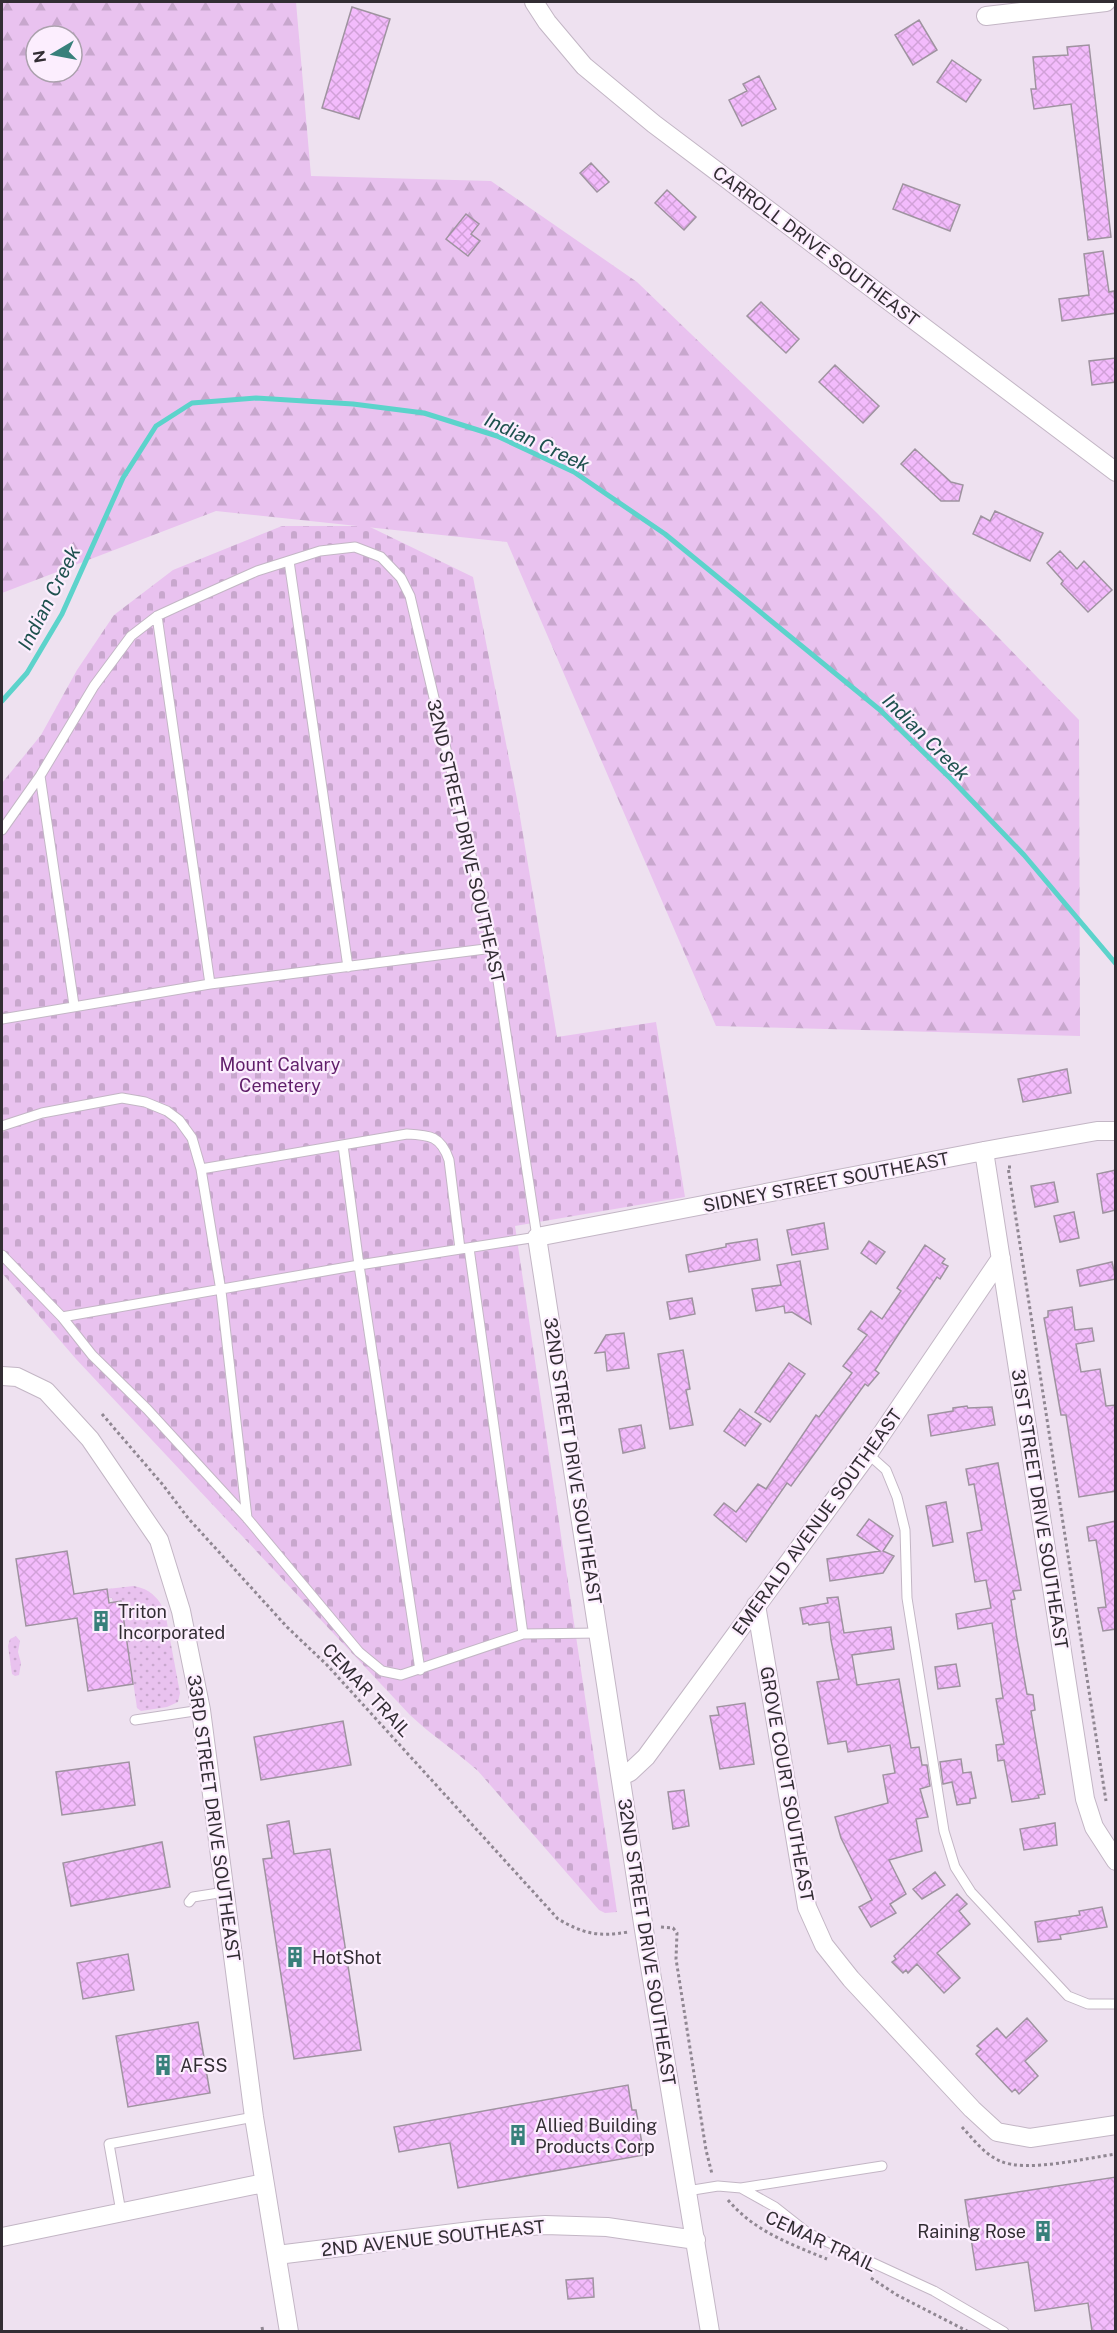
<svg xmlns="http://www.w3.org/2000/svg" width="1117" height="2333" font-family="'Public Sans',sans-serif">
<style>
.grass{fill:url(#grass-dots)}
.forest{fill:url(#forest-firs);fill-rule:evenodd}
.cemetery{fill:url(#cemetery-stones)}
.lines{fill:none;stroke-linecap:round;stroke-linejoin:round}
.stream{stroke:#5cd3cb;stroke-width:5}
.building{fill:url(#building-cross-hatch);stroke:#9f93a0;stroke-width:1.5}
.lane-casing{stroke:#c3b6c5;stroke-width:11}
.street-casing{stroke:#c3b6c5;stroke-width:20}
.path{stroke:#908792;stroke-width:3;stroke-dasharray:3 3;stroke-linecap:butt}
.lane{stroke:#fff;stroke-width:9}
.street{stroke:#fff;stroke-width:18}
.labels{text-anchor:middle;dominant-baseline:central;stroke-width:4.5;stroke-linejoin:round;paint-order:stroke}
.street-label{font-size:18px;fill:#322d33;stroke:#fceefe}
.park-label{font-size:18px;fill:#601e6a;stroke:#fceefe}
.poi-label{font-size:18px;fill:#322d33;stroke:#fceefe;text-anchor:start}
.water-label{font-size:20px;font-style:italic;fill:#1e514e;stroke:#fceefe}
</style>
<defs>
<pattern id="grass-dots" width="8" height="8" patternUnits="userSpaceOnUse" patternTransform="scale(1.5)"><rect width="8" height="8" fill="#e9c2ef"/><path d="M2 2h.1M6 6h.1" fill="none" stroke="#c8a7cd" stroke-width="1.8" stroke-linecap="round"/></pattern>
<pattern id="forest-firs" width="22" height="20" patternUnits="userSpaceOnUse" patternTransform="scale(1.5)"><rect width="22" height="20" fill="#e9c2ef"/><path d="M5 1l3.5 6h-7zM16 11l3.5 6h-7z" fill="#c8a7cd"/></pattern>
<pattern id="cemetery-stones" width="16" height="16" patternUnits="userSpaceOnUse" patternTransform="scale(1.5)"><rect width="16" height="16" fill="#e9c2ef"/><path d="M2 7V4a2 2 0 0 1 4 0v3zM10 15v-3a2 2 0 0 1 4 0v3z" fill="#c8a7cd"/></pattern>
<pattern id="building-cross-hatch" width="8" height="8" patternUnits="userSpaceOnUse" patternTransform="scale(1.5)"><rect width="8" height="8" fill="#f3bbfc"/><path d="M0 0l8 8M0 8l8-8" fill="none" stroke="#d1a1d8"/></pattern>
</defs>
<rect width="100%" height="100%" fill="#eee1f0"/>
<path class="grass" d="M134 1586C150 1589 159 1598 165 1612L180 1693 178 1702 167 1707 141 1711 137 1708 121 1601 113 1602 112 1598H108L107 1589Z
M16 1636 20 1641 18 1652 21 1663 19 1675 15 1676 12 1674 8 1646 10 1639Z"/>
<path class="forest" d="M2 2H296L311 176 491 181 637 282 877 513 1079 720 1080 1036 716 1026 507 542 216 511 2 593ZM36 36H72V72H36Z"/>
<path class="cemetery" d="M282 526H368L473 577 517 799 557 1037 656 1022 685 1197 515 1226 617 1912 605 1913 599 1910 478 1771C456 1751 431 1735 410 1715L76 1359 2 1273V783L41 735 77 670 114 615 173 570Z"/>
<g class="lines">
<path class="stream" d="M2 701 27 673 62 614 123 478 156 426 192 403 256 398 353 404 424 413 497 436 574 472 665 534 880 710 951 779 1024 855 1116 964"/>
</g>
<path class="building" d="M352 7 390 19 359 119 322 108Z
M919 20 937 50 913 65 895 35Z
M1089 45 1111 237 1088 240 1071 104 1034 109 1031 89H1036L1033 57 1068 55 1067 47Z
M952 60 981 80 966 102 937 82Z
M759 76 776 109 742 126 729 100 747 91 743 84Z
M591 163 609 182 597 192 580 173Z
M903 184 960 205 950 231 893 209Z
M667 190 696 217 684 230 655 203Z
M466 214 479 224 471 234 480 241 468 256 446 239Z
M1103 251 1109 292 1114 291 1116 313 1062 321 1059 299 1089 295 1084 254Z
M761 302 799 339 786 353 747 316Z
M1116 358V382L1092 385 1089 361Z
M835 365 879 406 863 423 819 382Z
M915 449 951 482 963 485 959 501H941L901 464Z
M995 511 1043 533 1030 561 973 534 981 516 990 521Z
M1060 551 1077 569 1084 561 1112 590 1088 612 1061 584 1063 581 1047 563Z
M1067 1069 1071 1093 1023 1102 1018 1079Z
M1116 1170V1210L1103 1213 1097 1174Z
M1054 1182 1058 1202 1035 1207 1031 1186Z
M1074 1212 1079 1238 1060 1242 1054 1216Z
M824 1223 828 1249 792 1255 787 1230Z
M757 1239 760 1260 689 1272 686 1255 726 1247V1244Z
M869 1241 885 1252 876 1264 861 1253Z
M925 1245 945 1259 942 1263 948 1266 940 1279 937 1277 900 1332 875 1370 879 1373 868 1386 865 1384 791 1486 787 1483 746 1542 714 1515 724 1503 736 1512 758 1484 766 1489 816 1415 819 1417 852 1373 843 1366 867 1335 858 1329 871 1311 882 1319 901 1291 897 1288Z
M800 1261 811 1324 792 1312 785 1313 784 1306 756 1311 752 1289 781 1285 777 1265Z
M1112 1262 1116 1279 1080 1286 1077 1270Z
M692 1298 695 1314 670 1319 667 1302Z
M1072 1307 1075 1330 1092 1328 1094 1341 1076 1344 1081 1372 1100 1369 1106 1406 1116 1405V1491L1079 1497 1066 1415H1061L1044 1318 1048 1317V1311Z
M624 1333 629 1368 607 1371 605 1352 595 1353 606 1335Z
M683 1350 690 1389 686 1390 693 1425 670 1429 658 1354Z
M789 1363 805 1374 770 1422 755 1412Z
M967 1406 968 1408 992 1407 995 1425 931 1436 928 1415 953 1411V1408Z
M740 1409 761 1424 745 1446 724 1431Z
M641 1425 645 1448 623 1453 619 1429Z
M998 1463 1021 1590 1013 1591 1015 1599 1011 1600 1017 1639 1027 1694 1033 1695 1035 1710 1031 1711 1045 1794 1038 1795 1039 1798 1012 1802 1004 1760 998 1761 996 1745 1004 1744 996 1699 1003 1698 992 1623 958 1629 956 1614 991 1608 986 1580 975 1582 967 1533 982 1530 974 1484 969 1485 966 1469Z
M946 1502 953 1542 933 1546 926 1506Z
M869 1519 893 1536 883 1551 894 1556 883 1573 830 1581 827 1559 880 1551 857 1535Z
M1116 1521V1629L1103 1631 1098 1608 1106 1607 1101 1569 1096 1540 1089 1541 1087 1527Z
M67 1551 74 1594 107 1589 109 1603 121 1601 133 1684 88 1691 77 1618 26 1626 16 1559Z
M838 1597 844 1633 891 1627 894 1649 852 1655 857 1685 899 1679 911 1748 919 1747 922 1765H927L930 1786 920 1789 928 1817 916 1819 922 1851 889 1860 906 1894 890 1904 896 1913 871 1927 859 1907 872 1900 841 1838 835 1817 888 1803 883 1775 895 1773 890 1745 848 1752 846 1741 828 1744 817 1682 839 1679 831 1640 829 1622 809 1625 808 1623 803 1624 800 1608 828 1603 827 1598Z
M956 1664 960 1686 938 1689 935 1667Z
M745 1703 754 1764 720 1769 710 1716 719 1715 717 1707Z
M343 1721 351 1765 261 1780 254 1737Z
M961 1759 963 1773 971 1772 976 1798 970 1799V1803L957 1805 952 1782 943 1784 940 1762Z
M129 1762 135 1805 62 1815 56 1772Z
M684 1790 689 1826 673 1829 668 1792Z
M289 1821 294 1854 330 1849 361 2050 294 2059 263 1859 272 1858 267 1825Z
M1055 1823 1057 1845 1024 1850 1020 1829Z
M162 1842 170 1887 71 1906 63 1863Z
M935 1872 945 1885 922 1899 913 1889Z
M957 1894 967 1904 959 1911 970 1924 937 1953 960 1978 944 1993 917 1964 908 1973 906 1970 903 1973 892 1962 896 1959 894 1956Z
M1102 1907 1107 1927 1060 1935 1061 1939 1038 1942 1035 1922 1080 1915 1079 1911Z
M128 1954 134 1990 83 1999 77 1963Z
M1027 2018 1047 2041 1025 2061 1038 2076 1019 2094 1015 2089 1012 2092 976 2054 981 2049 977 2046 997 2028 1006 2038Z
M198 2022 210 2093 128 2107 116 2036Z
M628 2085 632 2110H636L644 2155 458 2188 450 2143 399 2152 394 2127Z
M1116 2177V2331H1092L1088 2303 1035 2311 1028 2262 976 2270 965 2200Z
M593 2278 594 2297 568 2299 566 2280Z"/>
<g class="lines">
<defs>
<path id="lane" d="M289 561 348 967
M157 616 210 984
M2 830 40 776
M2 1019 210 984 493 948
M2 1126 42 1113 122 1098 145 1102 167 1111 179 1120 192 1138 201 1169 221 1291 247 1518
M343 1145 359 1265 420 1670
M201 1169 407 1134C430 1135 441 1136 449 1160L460 1249
M469 1248 523 1634
M2 1255 62 1317 359 1265 537 1237 493 948 410 596 401 578 381 557 355 547 320 551 257 571 183 604 157 616 131 636 94 686 40 776 74 1005
M62 1317 92 1355 147 1409 247 1518 359 1652 382 1671 401 1675 523 1634 599 1633
M868 1454 886 1470 897 1497 905 1530 907 1598 944 1831 955 1867 971 1892 1068 1996 1088 2004H1116
M135 1720 201 1710
M189 1902 193 1897 225 1892
M741 2188 882 2166
M687 2191 718 2186 741 2188 775 2207 808 2233 934 2291 1004 2332
M121 2212 109 2144 254 2117"/>
<path id="street" d="M534 2 547 22 584 66 654 124 1116 472
M986 16 1106 2
M984 1151 1085 1799 1094 1827 1116 1861
M2 1376 17 1377 46 1391 90 1439 159 1540 181 1611 201 1710 254 2117 289 2332
M756 1605 807 1907 824 1945 851 1979 972 2109 997 2132 1030 2138 1116 2125
M622 1776 630 1772 646 1757 868 1454 1001 1258
M2 2237 264 2183
M277 2255 487 2229 545 2225 607 2227 696 2240
M710 2332 644 1930 537 1237 984 1151 1097 1131H1116"/>
</defs>
<use href="#lane" class="lane-casing"/>
<use href="#street" class="street-casing"/>
<path class="path" d="M1011 1167H1008L1106 1801
M102 1414 163 1485 188 1518 287 1627 327 1665 558 1919C584 1934 598 1937 628 1932
M661 1927 673 1928 677 1933 676 1959 706 2150 712 2174
M962 2127C973 2139 984 2154 1000 2161 1026 2173 1086 2158 1116 2154
M728 2200C754 2231 790 2244 827 2259
M871 2278 897 2295 969 2332
M262 2327 263 2332"/>
<use href="#lane" class="lane"/>
<use href="#street" class="street"/>
</g>
<defs>
<symbol id="building-bare" viewBox="-9 -9 18 18"><path d="M-4-6H4V6H1V3H-1V6H-4ZM-2.5-4.3h1.7v1.8h-1.7ZM.8-4.3h1.7v1.8H.8ZM-2.5-1h1.7V.8h-1.7ZM.8-1h1.7V.8H.8Z" fill="#38807b" stroke="#fceefe" stroke-width="2.5" paint-order="stroke"/></symbol>
</defs>
<g fill-rule="evenodd">
<use href="#building-bare" x="86" y="1606" width="30" height="30"/>
<use href="#building-bare" x="280" y="1942" width="30" height="30"/>
<use href="#building-bare" x="148" y="2050" width="30" height="30"/>
<use href="#building-bare" x="503" y="2120" width="30" height="30"/>
<use href="#building-bare" x="1028" y="2216" width="30" height="30"/>
</g>
<g class="labels">
<g class="street-label">
<text transform="translate(816 246) rotate(37)">CARROLL DRIVE SOUTHEAST</text>
<text transform="translate(466 841) rotate(77)">32ND STREET DRIVE SOUTHEAST</text>
<text transform="translate(826 1182) rotate(-11)">SIDNEY STREET SOUTHEAST</text>
<text transform="translate(573 1461) rotate(81)">32ND STREET DRIVE SOUTHEAST</text>
<text transform="translate(1040 1509) rotate(81)">31ST STREET DRIVE SOUTHEAST</text>
<text transform="translate(817 1522) rotate(-54)">EMERALD AVENUE SOUTHEAST</text>
<text transform="translate(367 1690) rotate(47)">CEMAR TRAIL</text>
<text transform="translate(787 1784) rotate(80)">GROVE COURT SOUTHEAST</text>
<text transform="translate(214 1818) rotate(82)">33RD STREET DRIVE SOUTHEAST</text>
<text transform="translate(647 1942) rotate(81)">32ND STREET DRIVE SOUTHEAST</text>
<text transform="translate(433 2238) rotate(-6)">2ND AVENUE SOUTHEAST</text>
<text transform="translate(821 2241) rotate(25)">CEMAR TRAIL</text>
</g>
<g class="park-label">
<text x="280" y="1064">Mount Calvary<tspan x="280" dy="21">Cemetery</tspan></text>
</g>
<g class="poi-label">
<text x="118" y="1611">Triton<tspan x="118" dy="21">Incorporated</tspan></text>
<text x="312" y="1957">HotShot</text>
<text x="180" y="2065">AFSS</text>
<text x="535" y="2125">Allied Building<tspan x="535" dy="21">Products Corp</tspan></text>
<text x="1026" y="2231" text-anchor="end">Raining Rose</text>
</g>
<g class="water-label">
<text transform="translate(537 442) rotate(25)">Indian Creek</text>
<text transform="translate(49 598) rotate(-63)">Indian Creek</text>
<text transform="translate(926 737) rotate(45)">Indian Creek</text>
</g>
</g>
<rect width="1117" height="2333" fill="none" stroke="#322d33" stroke-width="6"/>
<g transform="translate(54 54) rotate(260)"><circle r="28" fill="#fceefe" stroke="#aba1ad" stroke-width="1.5"/>
<path d="M0-4.5L10 22L0 15L-10 22Z" fill="#38807b"/>
<text y="-9" font-size="16" font-weight="bold" text-anchor="middle" fill="#322d33">N</text>
</g>
</svg>
